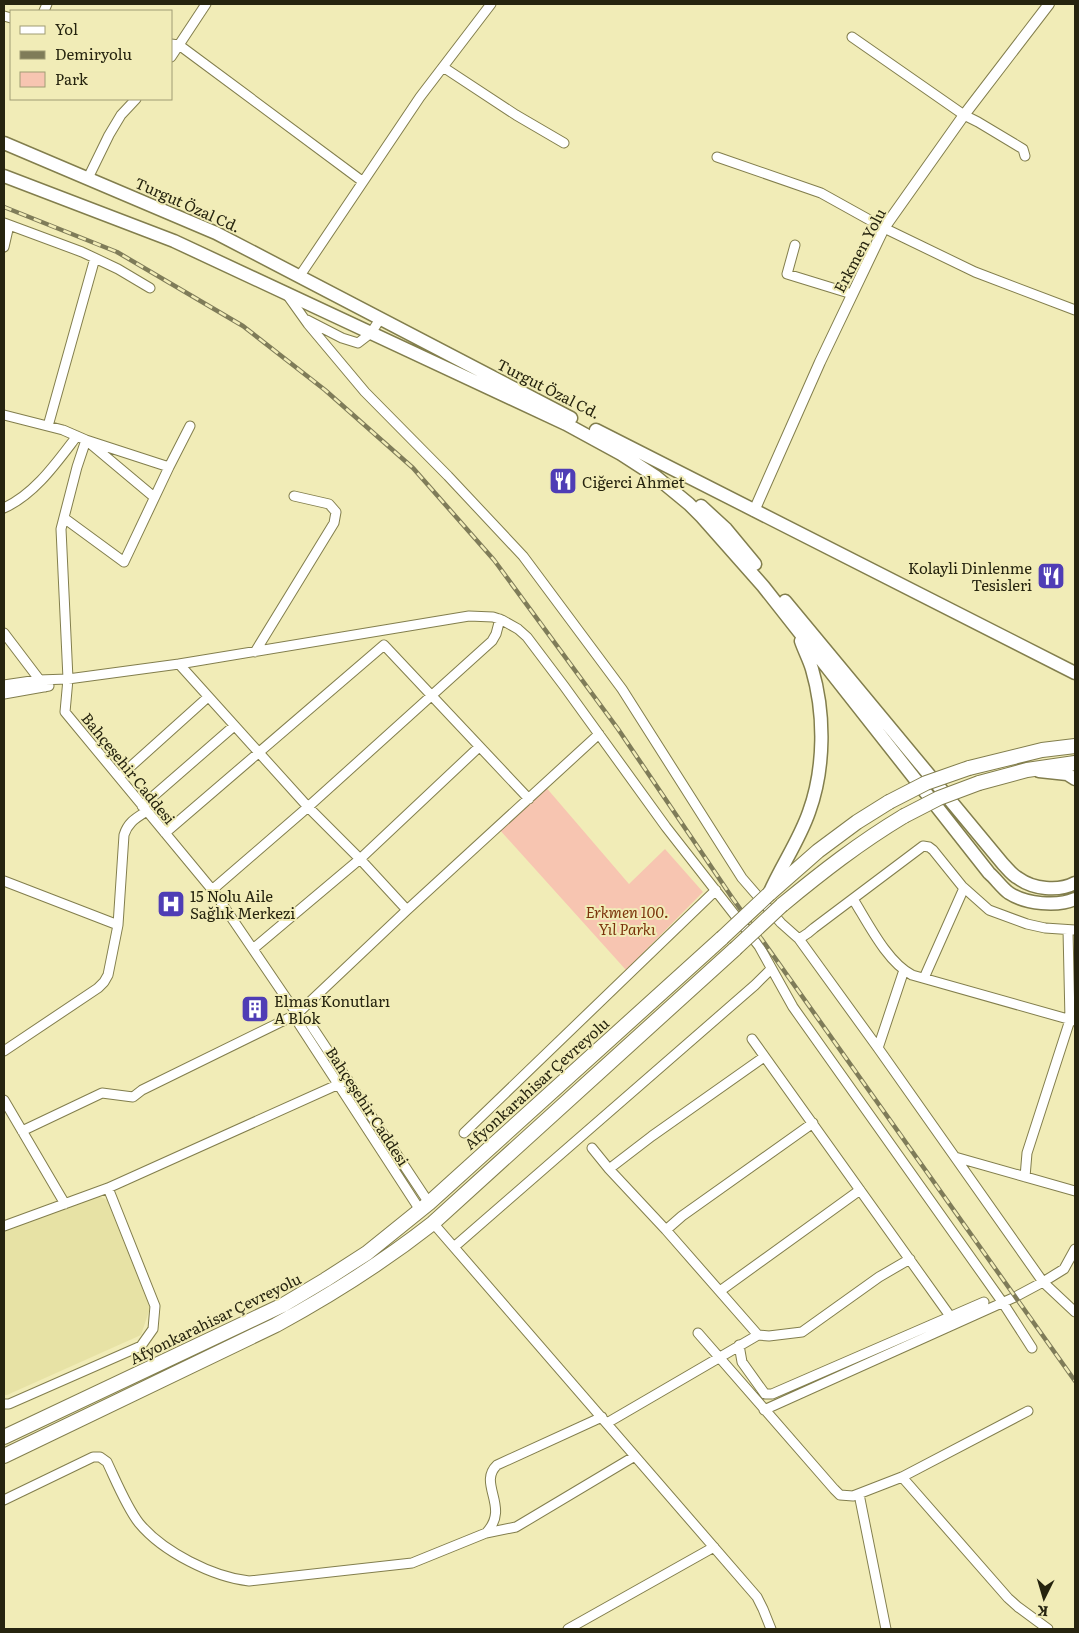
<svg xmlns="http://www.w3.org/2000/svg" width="1079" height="1633" font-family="Literata,serif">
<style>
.built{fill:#e7e2a5}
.green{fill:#f7c5b1}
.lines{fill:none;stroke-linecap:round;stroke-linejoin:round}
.minor-casing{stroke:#827e4d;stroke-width:11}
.tertiary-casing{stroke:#827e4d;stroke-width:12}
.primary-casing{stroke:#827e4d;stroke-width:15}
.trunk-casing{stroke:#827e4d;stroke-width:16}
.minor{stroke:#fff;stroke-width:9}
.tertiary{stroke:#fff;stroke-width:10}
.primary{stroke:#fff;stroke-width:12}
.trunk{stroke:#fff;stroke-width:14}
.rail-casing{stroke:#7f7c59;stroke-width:4.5}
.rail{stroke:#f1ecb7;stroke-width:2.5;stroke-dasharray:8;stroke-linecap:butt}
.trunk-bridge-casing{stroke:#827e4d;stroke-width:16;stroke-linecap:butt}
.trunk-bridge{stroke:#fff;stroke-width:14}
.labels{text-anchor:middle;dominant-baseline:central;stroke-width:4;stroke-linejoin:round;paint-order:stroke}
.street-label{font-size:15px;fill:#26240f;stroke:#f1ecb7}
.poi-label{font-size:15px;fill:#26240f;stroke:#f1ecb7;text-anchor:start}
.park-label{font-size:15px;font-style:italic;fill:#7b320b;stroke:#f1ecb7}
</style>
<rect width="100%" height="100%" fill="#f1ecb7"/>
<path class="built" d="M99 1196 107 1200 150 1308 141 1335 7 1395H4V1230Z"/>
<path class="green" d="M544 785 629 884 665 849 703 892 626 970 498 828Z"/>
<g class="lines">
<defs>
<path id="minor" d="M44 11 47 4
M4 16 11 18
M852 37 964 115 978 122 1023 149 1025 156
M171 44 179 45 362 181
M171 57 206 4
M443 67 516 115 564 143
M717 157 821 193 884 228 975 272 1075 310
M88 178 109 135 121 115 136 99
M4 223 82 252 118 269 150 288
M795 245 787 274 852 294
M4 247 9 225
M299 277 420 97 491 4
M288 296 308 324 365 392 448 476 523 556 622 689 742 878 781 923 799 939
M307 320 342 338 358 343 371 333 380 319
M4 415 63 430 86 440 169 467
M48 426 95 258
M154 497 86 440 77 467 61 529 68 679 65 712 214 892 297 1014 299 1024 420 1210
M4 508C35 494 57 462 77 436
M64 518 124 562 169 467 190 426
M4 633 45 687
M255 652 334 523 336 512 329 504 294 496
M179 664 469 616 493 617 502 620 518 629 527 637 564 686 666 827 759 946 793 1007 1003 1303 1032 1348
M4 685 38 680 68 679 179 664 308 807 360 859 407 910
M4 694 49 686
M119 777 208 697
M142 806 234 726
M165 833 384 645 529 799
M4 881 118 925
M212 890 308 807 492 641 496 634 500 619
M853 899C868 923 887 962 912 975L1075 1021
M1075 930 1045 928 1027 924 989 910 962 886 933 850 929 847 923 846 814 928 808 933 799 939 878 1048 1043 1282 1075 1312
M253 949 360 859 479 747
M924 978 964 888
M297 1014 309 1022 429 1203
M752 1039 950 1316
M878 1048 904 970
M4 1051 98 988 104 982 108 975 118 925 124 835C128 822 136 818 147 811
M4 1100 65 1204
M22 1131 102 1093 133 1097 142 1090 297 1014 407 910 599 734
M464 1133 716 890
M592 1148 609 1169 666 1230 758 1335
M955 1157 1075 1191
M609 1169 652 1136 764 1057
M1025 1177 1027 1153 1070 1020 1068 930
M433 1223 757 1597 763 1609 771 1629
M4 1226 108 1188 348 1080
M666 1230 682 1216 813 1123
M454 1247 755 985 771 969
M720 1291 860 1190
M698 1333 834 1489 840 1495 853 1496 902 1477 1028 1411
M739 1345 742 1362 765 1394H772L984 1302
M4 1404H9L141 1346 153 1329 155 1306 108 1188
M764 1410 1015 1297 1043 1282 1064 1269 1075 1249
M607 1423 758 1335 769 1336 802 1332 879 1277 910 1259
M902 1477 1008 1598 1018 1607 1048 1629
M859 1494 886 1629
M4 1500 93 1457H100L107 1462C116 1481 127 1508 139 1523 163 1552 213 1577 249 1581L412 1563 486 1533C511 1507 477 1484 497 1465L602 1417
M486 1533 516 1527 635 1456
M568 1629 714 1547"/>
<path id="tertiary" d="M754 511 820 362 884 228 964 115 1049 4"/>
<path id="primary" d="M4 143 216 233 571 418
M4 176 174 241 566 424 621 454 655 476 689 504 702 517 763 586 989 873C996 879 1002 888 1009 893 1026 904 1057 907 1075 899
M596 430 1075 673
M701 506 726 529 755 564
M785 601 1003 864C1008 869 1012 875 1018 878 1033 889 1058 892 1075 883
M1039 771 1067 774 1075 779
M769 894C781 866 799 841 809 812 825 768 825 713 812 669 809 659 804 650 801 641"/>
<path id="trunk" d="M969 768 1042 750 1075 746
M979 783 1027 770 1075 763
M769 894 818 851 857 822 889 802
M782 905C822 872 859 843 904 816
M4 1437 283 1305 325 1280 367 1253 429 1203 722 938
M4 1456 276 1325C333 1294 382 1263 433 1223L735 949"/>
</defs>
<use href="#minor" class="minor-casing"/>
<use href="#tertiary" class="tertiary-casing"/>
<use href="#primary" class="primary-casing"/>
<use href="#trunk" class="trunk-casing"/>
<use href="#minor" class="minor"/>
<use href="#tertiary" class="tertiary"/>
<use href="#primary" class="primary"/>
<use href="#trunk" class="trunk"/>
<defs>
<path id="rail" d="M4 207 117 252 243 326 325 390 413 468 494 560 618 729 731 896 1075 1381"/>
</defs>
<use href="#rail" class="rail-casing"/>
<use href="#rail" class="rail"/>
<defs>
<path id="trunk-bridge" d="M889 802 926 783 969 768
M904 816 939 798 979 783
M722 938 769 894
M735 949 782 905"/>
</defs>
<use href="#trunk-bridge" class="trunk-bridge-casing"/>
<use href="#trunk-bridge" class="trunk-bridge"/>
</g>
<defs>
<symbol id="restaurant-square" viewBox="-11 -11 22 22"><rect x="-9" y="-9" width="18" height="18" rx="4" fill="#4f3db5" stroke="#f1ecb7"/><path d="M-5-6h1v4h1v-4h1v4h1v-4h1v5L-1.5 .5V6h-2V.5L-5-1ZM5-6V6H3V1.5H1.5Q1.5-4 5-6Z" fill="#fff"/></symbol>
<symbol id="hospital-square" viewBox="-11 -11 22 22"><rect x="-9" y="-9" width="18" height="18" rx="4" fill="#4f3db5" stroke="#f1ecb7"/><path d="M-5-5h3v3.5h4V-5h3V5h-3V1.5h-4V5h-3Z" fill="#fff"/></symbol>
<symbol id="building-square" viewBox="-11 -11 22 22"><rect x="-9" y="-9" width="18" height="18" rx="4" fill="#4f3db5" stroke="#f1ecb7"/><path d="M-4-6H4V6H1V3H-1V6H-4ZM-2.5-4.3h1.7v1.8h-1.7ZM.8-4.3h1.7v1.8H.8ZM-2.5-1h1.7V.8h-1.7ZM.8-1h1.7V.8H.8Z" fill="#fff"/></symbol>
</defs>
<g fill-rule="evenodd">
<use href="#restaurant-square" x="547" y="465" width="32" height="32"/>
<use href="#restaurant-square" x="1035" y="560" width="32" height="32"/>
<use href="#hospital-square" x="155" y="888" width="32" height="32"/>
<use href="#building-square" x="239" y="993" width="32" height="32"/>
</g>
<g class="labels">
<g class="street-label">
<text transform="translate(188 204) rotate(24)">Turgut Özal Cd.</text>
<text transform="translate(859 250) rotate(-62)">Erkmen Yolu</text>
<text transform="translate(549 388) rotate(27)">Turgut Özal Cd.</text>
<text transform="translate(129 768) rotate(51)">Bahçeşehir Caddesi</text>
<text transform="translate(536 1083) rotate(-42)">Afyonkarahisar Çevreyolu</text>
<text transform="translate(368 1106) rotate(57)">Bahçeşehir Caddesi</text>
<text transform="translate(215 1318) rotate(-26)">Afyonkarahisar Çevreyolu</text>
</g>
<g class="poi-label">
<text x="582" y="481">Ciğerci Ahmet</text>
<text x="1032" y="567" text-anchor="end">Kolayli Dinlenme<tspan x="1032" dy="17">Tesisleri</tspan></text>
<text x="190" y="895">15 Nolu Aile<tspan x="190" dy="17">Sağlık Merkezi</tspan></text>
<text x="274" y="1000">Elmas Konutları<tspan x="274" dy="17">A Blok</tspan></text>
</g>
<g class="park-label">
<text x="627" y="911">Erkmen 100.<tspan x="627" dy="17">Yıl Parkı</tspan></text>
</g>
</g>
<rect width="1079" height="1633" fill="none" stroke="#26240f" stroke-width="10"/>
<rect x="10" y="10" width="162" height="90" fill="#f1ecb7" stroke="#a09c74"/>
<rect x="20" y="26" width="25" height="8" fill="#ffffff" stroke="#a09c74"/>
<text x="55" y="35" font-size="15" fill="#26240f">Yol</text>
<rect x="20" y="51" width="25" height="8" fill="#7f7c59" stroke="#a09c74"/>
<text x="55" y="60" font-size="15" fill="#26240f">Demiryolu</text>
<rect x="20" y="72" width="25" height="15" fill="#f7c5b1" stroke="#a09c74"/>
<text x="55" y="85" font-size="15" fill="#26240f">Park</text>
<g transform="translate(1044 1598) rotate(185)" stroke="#f1ecb7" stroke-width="4" paint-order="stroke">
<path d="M0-4L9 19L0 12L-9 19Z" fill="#26240f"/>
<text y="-8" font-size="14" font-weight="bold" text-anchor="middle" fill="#26240f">K</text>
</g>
</svg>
